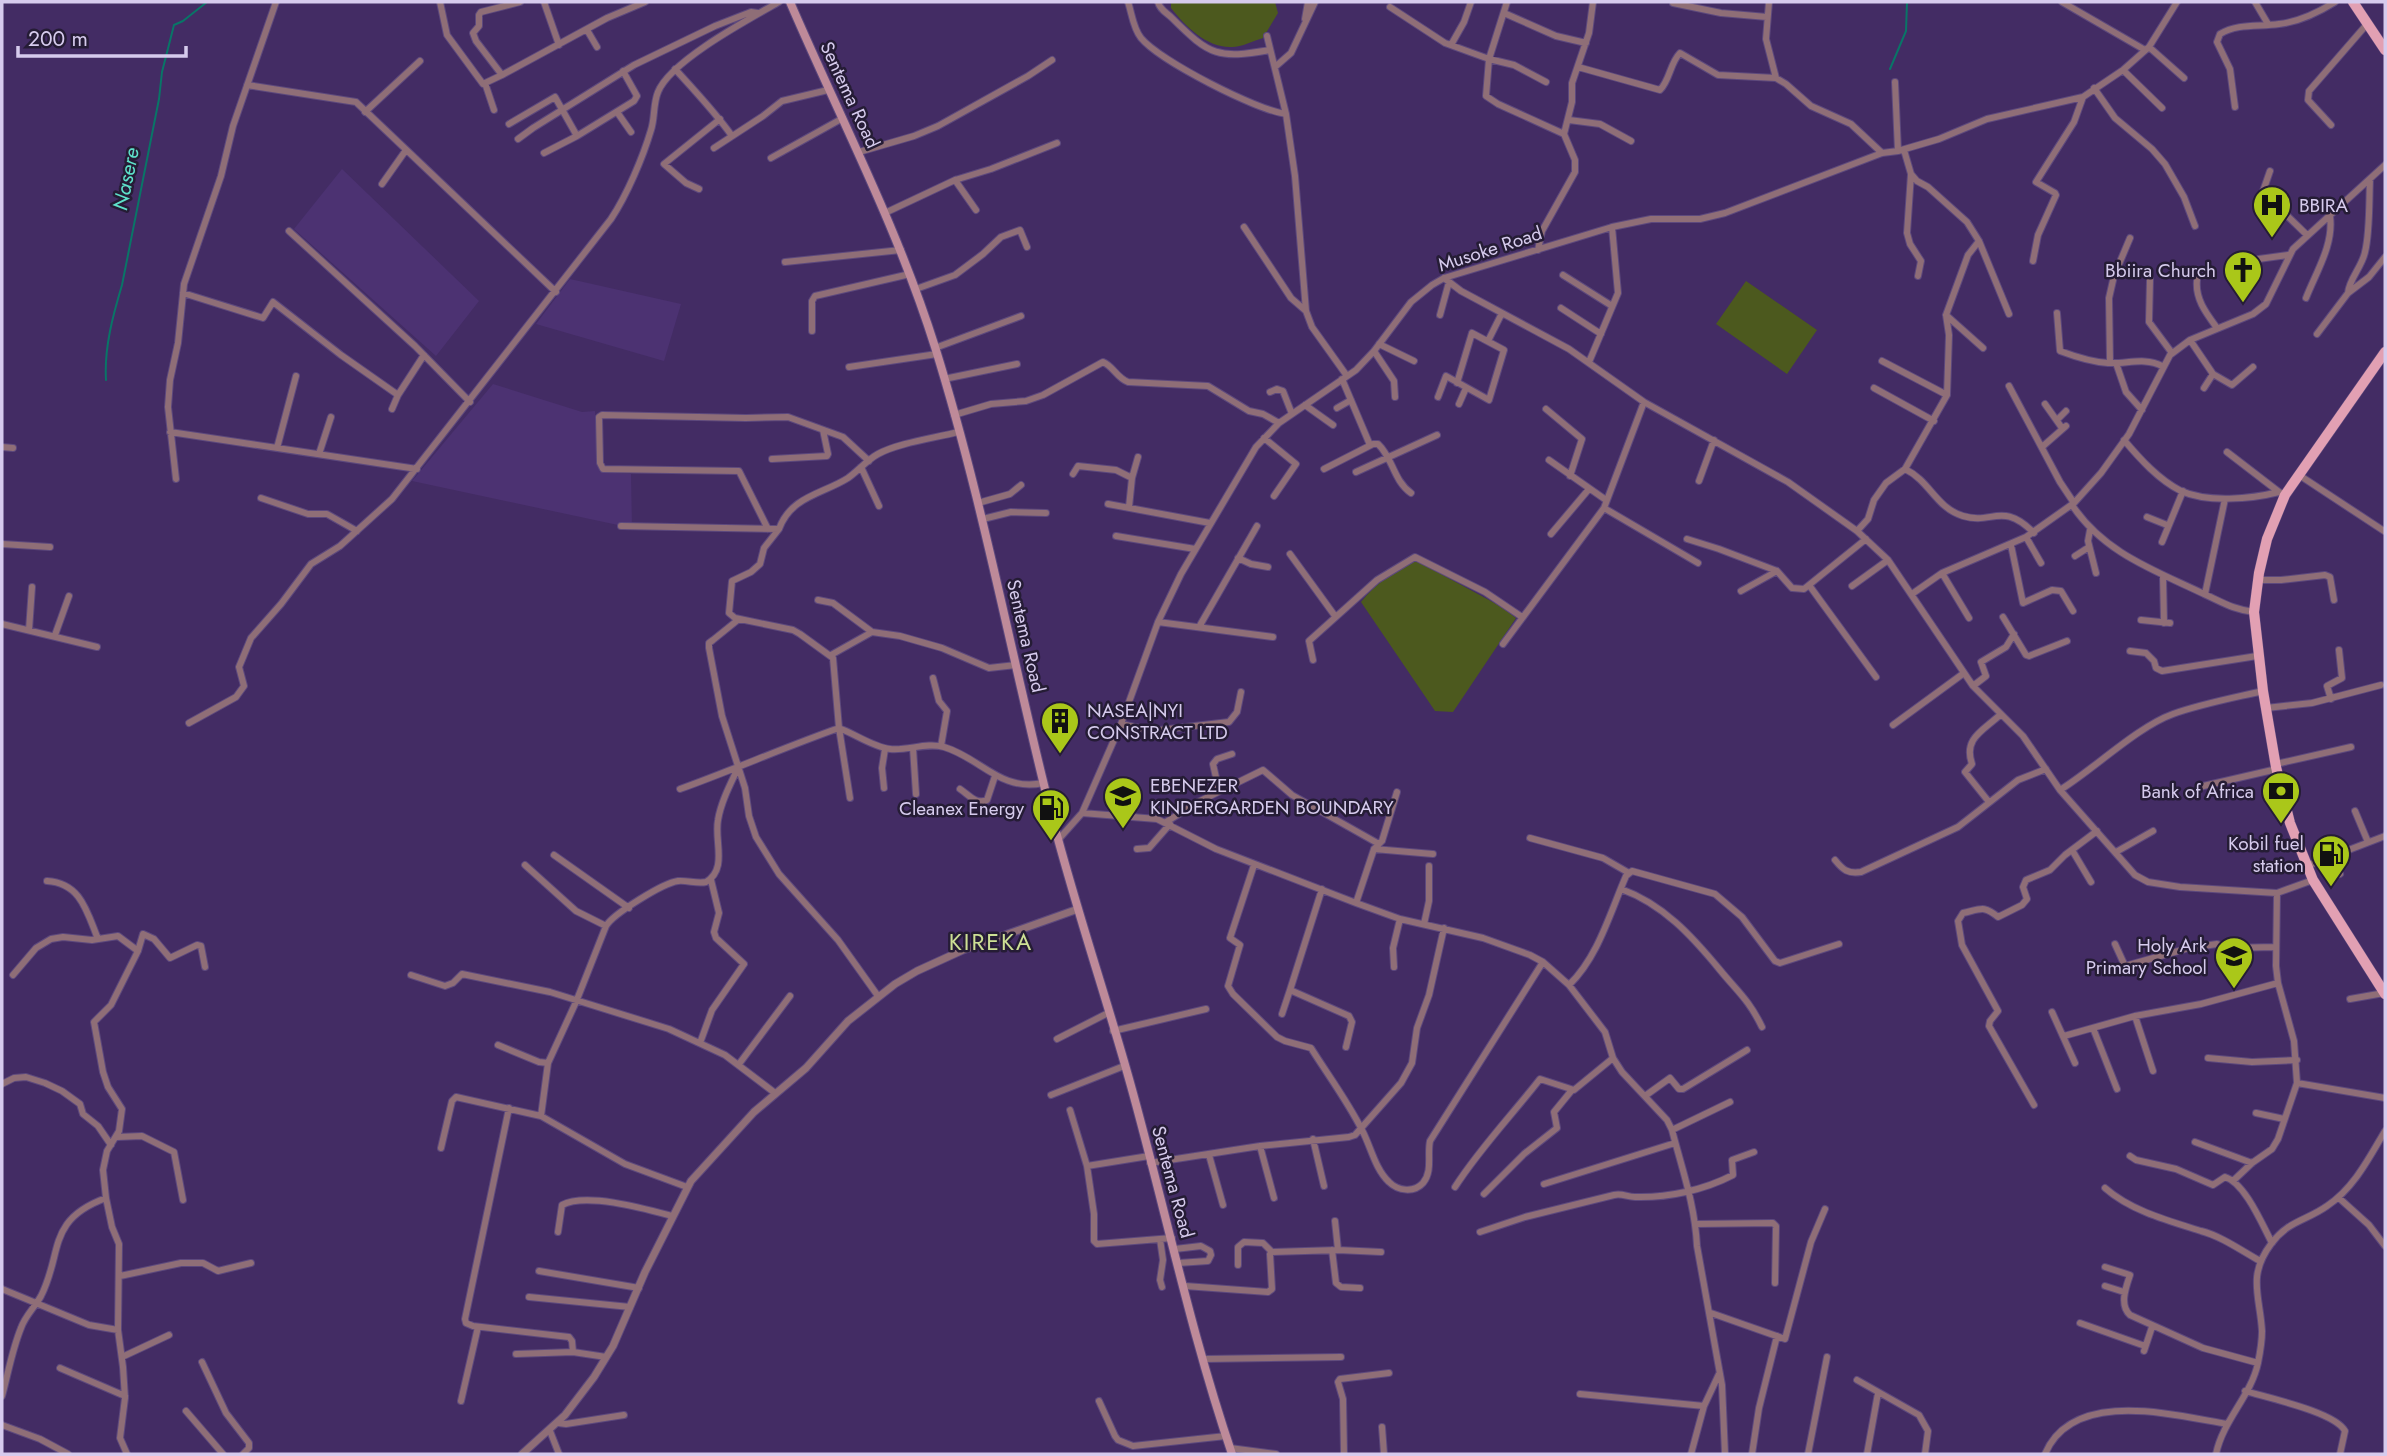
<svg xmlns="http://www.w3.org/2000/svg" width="2387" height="1456" font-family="Jost,sans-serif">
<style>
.built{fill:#4c3272}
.green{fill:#4c591e}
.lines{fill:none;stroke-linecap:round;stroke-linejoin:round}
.stream{stroke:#097567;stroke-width:2}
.minor-casing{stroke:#5d497d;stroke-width:8}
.tertiary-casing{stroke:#5d497d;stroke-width:9}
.secondary-casing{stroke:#5d497d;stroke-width:10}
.primary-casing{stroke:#5d497d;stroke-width:11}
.minor{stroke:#8f6e77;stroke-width:6}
.tertiary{stroke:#8f6e77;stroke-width:7}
.secondary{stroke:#be8a99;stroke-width:8}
.primary{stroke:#e2a0b3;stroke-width:10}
.labels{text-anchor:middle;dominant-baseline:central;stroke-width:5;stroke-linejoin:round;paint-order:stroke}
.street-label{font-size:19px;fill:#d6cbed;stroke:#251c35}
.poi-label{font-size:19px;fill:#d6cbed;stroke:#251c35;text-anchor:end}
.water-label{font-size:21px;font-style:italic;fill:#5ee1ca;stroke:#251c35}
.quarter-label{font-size:23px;letter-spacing:2px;fill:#cde095;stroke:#251c35}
</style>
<rect width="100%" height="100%" fill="#432c64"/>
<path class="built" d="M342 169 479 301 436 356 294 229Z
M570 279 681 304 664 361 536 324Z
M493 384 582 412 595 411 600 472 631 474 632 528 412 481Z"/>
<path class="green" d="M1171 2H1275L1278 13 1263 38C1253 41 1240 48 1230 47 1206 47 1185 26 1171 8Z
M1746 281 1817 330 1787 374 1716 324Z
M1415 560 1500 606 1516 618 1453 712 1435 711 1361 602C1375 584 1395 570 1415 560Z"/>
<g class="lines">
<path class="stream" d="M1890 69 1906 31 1907 2
M106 380C104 348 113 315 122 285L159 99 162 72 174 25 183 21 207 2"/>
<defs>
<path id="minor" d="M440 2 447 35 483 84 502 75
M520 2 481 12 479 15V26L473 33 476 41 502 75 607 18 645 2
M544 2 559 45
M1128 2C1132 14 1133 28 1141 38 1160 61 1256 110 1286 114
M1158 2C1160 10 1166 12 1172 18 1210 56 1218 59 1270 50
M1507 2 1489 59 1486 96 1498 104 1564 134
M1769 2 1766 39 1776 78
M2062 2 2145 50
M2255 2 2268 24
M1673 3 1721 13 1767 17
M1390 7 1445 43 1489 59 1514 65 1546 82
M1504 13 1556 36 1586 43
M1305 19 1308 2
M587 30 597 47
M1267 36 1286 114 1295 176 1306 311 1312 327 1347 376
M1451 45 1464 22 1471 2
M2149 47 2184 78
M1275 67 1291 53 1315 2
M1578 67 1660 90C1670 80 1670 63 1680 53L1718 75 1776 78 1786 84 1811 106 1851 124 1882 153
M675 69C695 91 715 112 732 136
M2123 70 2162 108
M1895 82 1898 151
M485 83 494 110
M247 85 356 102 556 292
M2094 88 2115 118 2152 149 2165 164 2184 197 2195 226
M2235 107 2230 69 2217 42 2220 34C2238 23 2259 27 2279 24 2298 22 2319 12 2335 2
M365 112 420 61
M617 112 631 132
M1569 120 1600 124 1631 141
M509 124 555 97 577 136
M2331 125 2308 100 2309 91 2368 23
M518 139 533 128 634 65 715 26 751 12 758 13
M714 148 763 116 782 101 828 90
M1904 150 1911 174 1917 181 1928 187 1967 222 1979 241 2009 314
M859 152 914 136 938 126 1028 76 1052 60
M544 153 577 136 634 101 637 96 623 71
M771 158 843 118
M2270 171 2261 197 2275 204 2307 235
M1911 174 1907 233 1910 244 1921 261 1918 276
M955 180 976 210
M382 184 406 150
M699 189 686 183 664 164 720 119
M887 212 955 180 991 169 1057 143
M1244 227 1291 298 1306 311
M289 231 415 346 470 402
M1538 250 1542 231 1575 172V160L1564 134 1572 102V83L1589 33 1593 2
M2033 261 2038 235 2056 195 2055 193 2036 182 2074 122 2083 97
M785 262 901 250
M2237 271 2251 260 2288 255
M1563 275 1612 306
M1444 278 1461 291 1569 349 1644 402 1788 482 1857 531 1888 560 1973 686 2023 736 2060 790 2135 875 2148 882 2180 887 2277 893
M2150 279 2149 322 2172 353
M2197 280C2195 299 2206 313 2217 328
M916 289 955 275 983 254 1001 237 1020 230 1027 247
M183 293 263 318 273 302 341 355 398 395
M2348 293C2349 279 2362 267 2365 252 2370 232 2369 201 2370 179
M2306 298C2316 272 2334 245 2330 216
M1561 308 1601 334
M2057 313 2060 351C2076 357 2091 362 2108 363 2127 364 2145 357 2162 366
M1440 315 1449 282
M1946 315 1983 348
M812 331V301L815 296 910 274
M2317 334 2348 293 2369 277 2385 257
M2190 340 2213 374 2232 385 2253 367
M1488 341 1502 313
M1379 344 1414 361
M935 348 1021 316
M1374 351 1394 381 1395 397
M1882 361 1947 395
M1589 362 1618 293 1612 227
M2110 363 2109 298 2114 276 2130 238
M2116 363 2126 392 2142 410
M849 367 937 354
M944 379 1017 364
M1342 379 1370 445
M2009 386 2060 482 2074 503
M1874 388 1934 421
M2204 388 2213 374
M1270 392 1277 389 1283 391 1292 414
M1438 397 1446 376 1489 400 1504 350 1472 333 1457 383
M1459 404 1466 388
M2045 404 2062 428
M1305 405 1333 425
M1337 408 1351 400
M392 409 398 395 424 355
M1546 409 1582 439 1570 476
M954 415 991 404 1026 401 1043 395 1103 362C1113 366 1117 378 1128 382L1208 386 1249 411 1263 414 1279 423
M2057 420 2066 411
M170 432 417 469
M1264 438 1296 464 1274 496
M2124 440C2140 459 2159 480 2181 491 2208 503 2251 499 2279 492L2285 495
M2 447 13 448
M2042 447 2066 426
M277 448 296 376
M2227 452 2279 492
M319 454 331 417
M772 459 827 456 828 454 823 430
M1549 460 1606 500
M861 467 879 506
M1324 469 1373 444H1378C1393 458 1393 480 1411 493
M1905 469C1930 481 1936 508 1963 516 1993 525 2002 501 2034 533
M1356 472 1437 435
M1073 474 1078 466 1116 470 1132 478 1129 507
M2299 475 2384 531
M1132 478 1138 457
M176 479 168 407 170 380 178 343 184 284 221 176 233 126 276 2
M1699 481 1714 440
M261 498 308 514H327L357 531
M978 503 1010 494 1021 485
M1108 504 1210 523
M2072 505C2104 553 2154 570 2204 594 2224 603 2232 609 2254 612
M1604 508 1698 563
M2147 517 2167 525
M983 519 1011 512 1046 513
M621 526 779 529C791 496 823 494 848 478 858 471 867 460 878 454 898 443 935 438 958 432
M768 529 739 471 603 469 600 463 599 417 602 415 746 418 788 417 843 437 869 461
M779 529 764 548 760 564 751 572 732 581 729 613 735 618 793 630 800 634 833 658 839 728 850 798
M2090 530 2088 541 2096 573
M1857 531 1868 519 1874 500 1886 483 1905 469 1947 395 1949 335 1946 315 1968 255 1979 241
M1551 534 1589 489
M1116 536 1195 549
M2026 537 2041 563
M1687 539 1719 549 1777 571 1792 588 1804 589 1866 539
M2162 542 2183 491
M2 544 50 547
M2011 545 2023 603 2052 590 2061 591 2073 611
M1290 554 1335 616
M2075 556 2089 547
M1238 558 1251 564 1268 567
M1942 573 1969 618
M2163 576 2164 623
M2259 580H2281L2325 575 2330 577 2334 600
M1809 585 1876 677
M1852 586 1888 560
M1741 591 1777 571
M1912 594 1942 573 2026 537 2074 503 2101 473 2129 434 2170 355 2190 340 2253 314 2266 304 2293 249 2385 165
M2205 594 2225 499
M818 600 833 603 872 632 900 636 942 648 989 668 1016 665
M2003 617 2026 655 2029 656 2067 641
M739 619 713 640 709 643V648L722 716 745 788 749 816 756 837 779 874 838 940 878 996
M2141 620 2170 623
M1158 622 1273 637
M2 624 97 647
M1199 627 1257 526
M29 630 32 587
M55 635 69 596
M1503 644 1604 508 1644 402
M2130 651 2146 653 2154 661 2156 668 2162 671 2257 656
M831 655 872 632
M1313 660 1309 641 1377 580 1415 557 1485 592 1522 617
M933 678 939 701 947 711 941 746
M1973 686 1986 676 1981 662 2006 647 2014 634
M2331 699 2327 686 2342 678 2339 650
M2266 708 2312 703 2381 685
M189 723 236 697 244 686 239 667 251 638 281 604 311 564 340 546 392 499 611 219C627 195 643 157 651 130 655 118 653 104 658 92 670 61 749 19 779 2
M1121 724 1148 730H1160L1229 722 1237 712 1241 692
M1893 725 1964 673
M913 748 916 794
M2276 764 2351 747
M2199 787 2277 769
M884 788 882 768 885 749
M680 789C733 770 785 747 839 728 855 734 873 747 890 749 908 751 926 742 944 747 981 758 1000 792 1043 783
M960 789C969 795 976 805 987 800L995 776
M2060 790C2094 769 2137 727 2173 714 2201 704 2233 698 2263 691
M1219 791 1213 764 1217 759 1232 754
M1989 802 1965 772 1972 764C1963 738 1983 731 2001 714
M2355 811 2368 842
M1082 813 1157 819 1216 849 1356 903 1400 919 1483 938 1530 955 1543 962 1569 985 1605 1032 1613 1058 1622 1072 1667 1120 1672 1130C1682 1169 1695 1205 1697 1246L1722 1385 1725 1454
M1166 822 1200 801 1263 770 1292 795 1379 844
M1530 838 1603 858 1629 873
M1058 840 1082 813 1121 724 1158 622 1181 574 1256 447 1279 423 1356 370 1374 351 1411 302 1432 285 1444 278 1612 227 1651 219H1700L1725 213 1882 153 1898 151 1939 139 1987 119 2083 97 2123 70 2149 47 2177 2
M1137 849 1149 848 1170 824
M1374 849 1433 854
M2072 850 2091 882
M2116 852 2153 831
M554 855 629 908
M2329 857 2340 874
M1835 860C1843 870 1848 874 1861 872L1958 827 2018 780 2046 769
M525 865 576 911 606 926
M1254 865 1230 938 1240 945 1228 986 1233 994 1277 1037 1285 1041 1311 1048C1328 1075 1348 1102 1362 1130 1371 1147 1375 1169 1389 1182 1398 1191 1414 1193 1423 1183 1433 1171 1427 1155 1430 1141L1543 962
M2307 866 2385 836
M47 881C81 883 87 912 98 939
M1322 889 1290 990 1349 1016 1352 1022 1346 1047
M1621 889C1663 904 1692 936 1720 970 1738 992 1749 1000 1762 1027
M1356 903 1374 849 1382 841 1397 792
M1424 924 1429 901V866
M2115 944 2125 966 2189 948 2217 944 2226 948 2276 947
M1394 967 1393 948 1400 919
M13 975 36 948 51 939 63 937 92 940 118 936 138 951
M411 975 445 986 453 983 462 974 550 992 669 1029 725 1055 775 1093
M1569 985C1598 957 1610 913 1626 876L1632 871 1715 894 1742 917 1775 961 1780 963 1839 944
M2350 999 2384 993
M2052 1012 2075 1063
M1282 1014 1290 990
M2135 1016 2153 1071
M2093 1028 2117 1089
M1113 1031 1206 1009
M2064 1036 2135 1016 2201 1004 2278 983
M1057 1039 1108 1013
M700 1043 712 1010 744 964 716 938 714 932 719 913 711 880
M498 1045 539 1062 548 1063
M2208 1058 2252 1062 2297 1060
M739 1064 790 996
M2297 1083 2385 1098
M2 1084 14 1078 26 1077 45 1083 62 1091 80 1104 83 1114 98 1126 111 1145
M1051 1095 1124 1066
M1645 1096 1670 1078 1679 1089H1683L1747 1050
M2034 1105 1989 1026 1990 1021 1998 1011 1962 945 1958 921 1963 913C1981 909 1984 905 1998 917L2022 905 2027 899 2023 887 2026 880 2050 870 2065 855 2097 831
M509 1108 465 1319 466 1323 473 1326 569 1337 572 1341 573 1352
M1070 1110 1087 1166
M2256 1113 2284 1119
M541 1116 548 1063 576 1002 606 926C613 914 663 883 678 881 687 880 697 884 706 882 728 869 714 841 718 820 721 802 730 785 738 768
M1672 1130 1730 1102
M117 1137 142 1136 174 1152 183 1200
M1313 1139 1324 1186
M2195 1142 2252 1163
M1260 1146 1274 1198
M441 1148 452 1101 456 1097 541 1116 625 1164 687 1187
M1209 1155 1223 1205
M1149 1156 1087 1166 1094 1214V1241L1097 1244 1172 1238
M2130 1156 2136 1160 2176 1169 2213 1185 2225 1177C2245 1183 2262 1224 2272 1243
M1150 1163 1260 1146 1349 1137 1355 1135 1401 1083 1412 1063 1417 1028 1429 995 1444 928
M2234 1180 2252 1163 2272 1149 2278 1139 2297 1083 2294 1041 2278 983 2276 966 2277 893 2313 880
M1544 1184 1675 1143
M1455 1187C1480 1148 1512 1115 1540 1079L1574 1090 1613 1058
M2105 1188C2131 1211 2169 1221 2201 1231 2221 1236 2242 1251 2260 1261
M1484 1194 1524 1154 1557 1128 1554 1112 1572 1090
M2339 1198 2369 1225 2385 1246
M1335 1221 1338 1250
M1696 1224 1773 1223 1776 1226 1775 1283
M558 1232 562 1205C586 1192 646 1209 672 1216
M1480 1232 1525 1217 1614 1195C1622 1193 1627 1197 1635 1197 1668 1198 1704 1190 1733 1175L1732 1160 1754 1152
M1160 1239 1163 1260 1160 1280 1162 1287
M1175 1249 1201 1246 1210 1251 1211 1255 1208 1261 1178 1263
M1332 1250 1336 1283 1341 1287 1360 1288
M1238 1265V1247L1244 1242 1263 1243 1272 1252
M2105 1267 2130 1275C2126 1287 2119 1305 2130 1315L2203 1348 2258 1363
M539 1271 639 1288
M120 1276 181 1263H203L218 1271 251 1263
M1185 1286 1268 1292 1272 1289 1270 1254 1272 1252 1338 1250 1381 1252
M2105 1286 2124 1292
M2 1289 89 1325 118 1330
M529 1297 630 1307
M1711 1313 1785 1339 1811 1242 1825 1209
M2080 1323 2145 1346
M2144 1351 2152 1327
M516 1354 573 1352 606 1357
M122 1357 169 1335
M1203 1359 1341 1357
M202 1362 226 1413 249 1443V1448L243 1454
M60 1368 125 1396
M1857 1380 1919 1415 1928 1431 1925 1454
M2245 1391C2268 1398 2335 1412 2345 1431L2340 1454
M1580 1394 1704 1406
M2 1396C8 1374 12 1350 21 1328 25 1316 35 1307 41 1296 63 1253 46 1220 106 1198
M461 1401 478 1327
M1099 1401 1115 1436 1118 1440 1133 1446 1226 1436
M186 1411 223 1454
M558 1423 566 1424 624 1415
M2 1425 40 1439 68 1454
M1382 1427 1384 1454
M550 1431 559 1454
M1230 1448 1276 1454
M127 1454 120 1438 125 1398 123 1367 118 1330 119 1244 112 1227 106 1198 103 1170 107 1151 119 1131 122 1109 108 1087 103 1072 94 1022 111 1005 138 951 143 934 154 939 170 958 197 945 201 946 205 967
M1344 1454 1343 1399 1338 1382 1340 1379 1389 1373
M1691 1454 1704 1406 1719 1374
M1752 1454 1759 1408 1777 1336
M1808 1454 1827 1357
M1867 1454 1878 1393
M2045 1454C2073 1388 2173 1415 2227 1424
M2216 1454C2223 1420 2251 1396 2258 1363 2260 1353 2262 1341 2262 1331 2260 1296 2247 1276 2271 1244 2289 1220 2306 1221 2327 1206 2354 1188 2369 1158 2385 1131"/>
<path id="tertiary" d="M522 1454 565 1415 594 1377 613 1346 645 1272 691 1181 754 1112 806 1068 848 1021 895 984 917 971 963 950 1078 909"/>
<path id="secondary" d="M790 2C840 118 897 226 935 347 980 491 1008 639 1044 785 1068 886 1103 985 1131 1086 1165 1208 1191 1334 1232 1454"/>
<path id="primary" d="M2353 2 2385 50
M2385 352 2285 495 2267 539 2259 573 2254 612 2263 691 2276 767 2290 823 2313 880 2385 994"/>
</defs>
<use href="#minor" class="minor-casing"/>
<use href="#tertiary" class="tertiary-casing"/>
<use href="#secondary" class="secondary-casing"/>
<use href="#primary" class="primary-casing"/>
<use href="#minor" class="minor"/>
<use href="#tertiary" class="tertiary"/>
<use href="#secondary" class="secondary"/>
<use href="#primary" class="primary"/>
</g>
<defs>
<symbol id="hospital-pin" viewBox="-11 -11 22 30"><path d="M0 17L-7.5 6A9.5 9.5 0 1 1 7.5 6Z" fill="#aac719" stroke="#251c35"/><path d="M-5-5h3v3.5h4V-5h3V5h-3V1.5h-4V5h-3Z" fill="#111"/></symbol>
<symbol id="church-pin" viewBox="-11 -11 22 30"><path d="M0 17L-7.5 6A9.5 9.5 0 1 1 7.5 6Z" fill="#aac719" stroke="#251c35"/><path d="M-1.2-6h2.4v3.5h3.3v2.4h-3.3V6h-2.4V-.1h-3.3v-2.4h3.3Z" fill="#111"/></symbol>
<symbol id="building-pin" viewBox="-11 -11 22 30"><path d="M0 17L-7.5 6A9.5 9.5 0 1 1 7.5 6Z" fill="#aac719" stroke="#251c35"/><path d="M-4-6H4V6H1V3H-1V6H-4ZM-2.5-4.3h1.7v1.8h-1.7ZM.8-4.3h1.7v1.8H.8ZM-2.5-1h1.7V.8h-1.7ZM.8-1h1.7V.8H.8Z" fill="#111"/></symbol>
<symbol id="bank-pin" viewBox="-11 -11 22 30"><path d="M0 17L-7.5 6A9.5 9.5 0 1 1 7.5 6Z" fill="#aac719" stroke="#251c35"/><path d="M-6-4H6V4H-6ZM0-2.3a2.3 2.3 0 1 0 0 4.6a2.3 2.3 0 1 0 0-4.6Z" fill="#111"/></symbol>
<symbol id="school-pin" viewBox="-11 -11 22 30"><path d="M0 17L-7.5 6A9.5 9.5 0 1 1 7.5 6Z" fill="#aac719" stroke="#251c35"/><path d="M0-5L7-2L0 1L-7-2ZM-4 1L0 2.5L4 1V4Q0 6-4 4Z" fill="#111"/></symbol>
<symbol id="fuel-pin" viewBox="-11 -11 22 30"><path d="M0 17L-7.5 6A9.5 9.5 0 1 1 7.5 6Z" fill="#aac719" stroke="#251c35"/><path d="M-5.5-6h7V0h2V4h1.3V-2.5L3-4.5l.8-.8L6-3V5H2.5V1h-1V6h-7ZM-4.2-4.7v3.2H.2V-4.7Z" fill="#111"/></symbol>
</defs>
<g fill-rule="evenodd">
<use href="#hospital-pin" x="2250" y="183" width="44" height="60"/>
<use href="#church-pin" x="2221" y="248" width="44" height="60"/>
<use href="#building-pin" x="1038" y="699" width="44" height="60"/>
<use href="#bank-pin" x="2259" y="769" width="44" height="60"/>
<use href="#school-pin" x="1101" y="774" width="44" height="60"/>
<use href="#fuel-pin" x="1029" y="786" width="44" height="60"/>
<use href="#fuel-pin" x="2309" y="832" width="44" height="60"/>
<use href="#school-pin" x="2212" y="934" width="44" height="60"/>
</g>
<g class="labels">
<g class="street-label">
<text transform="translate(850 95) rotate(65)">Sentema Road</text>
<text transform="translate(1490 249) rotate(-18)">Musoke Road</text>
<text transform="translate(1026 636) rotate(77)">Sentema Road</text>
<text transform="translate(1173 1182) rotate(75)">Sentema Road</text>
</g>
<g class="poi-label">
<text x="2299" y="205" text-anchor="start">BBIRA</text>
<text x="2216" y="270">Bbiira Church</text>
<text x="1087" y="710" text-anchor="start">NASEA|NYI<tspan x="1087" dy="22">CONSTRACT LTD</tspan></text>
<text x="1150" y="785" text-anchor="start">EBENEZER<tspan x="1150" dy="22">KINDERGARDEN BOUNDARY</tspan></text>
<text x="2254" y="791">Bank of Africa</text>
<text x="1024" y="808">Cleanex Energy</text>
<text x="2304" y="843">Kobil fuel<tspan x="2304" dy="22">station</tspan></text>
<text x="2207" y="945">Holy Ark<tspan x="2207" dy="22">Primary School</tspan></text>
</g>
<g class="water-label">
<text transform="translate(126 179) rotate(-79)">Nasere</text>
</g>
<g class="quarter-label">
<text x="991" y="942">KIREKA</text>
</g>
</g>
<rect width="2387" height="1456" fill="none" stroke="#d6cbed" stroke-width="7"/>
<path d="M18 46v10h168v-10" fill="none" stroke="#d6cbed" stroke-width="3.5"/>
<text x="28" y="46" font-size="21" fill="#d6cbed" stroke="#251c35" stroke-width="5" paint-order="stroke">200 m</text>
</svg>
